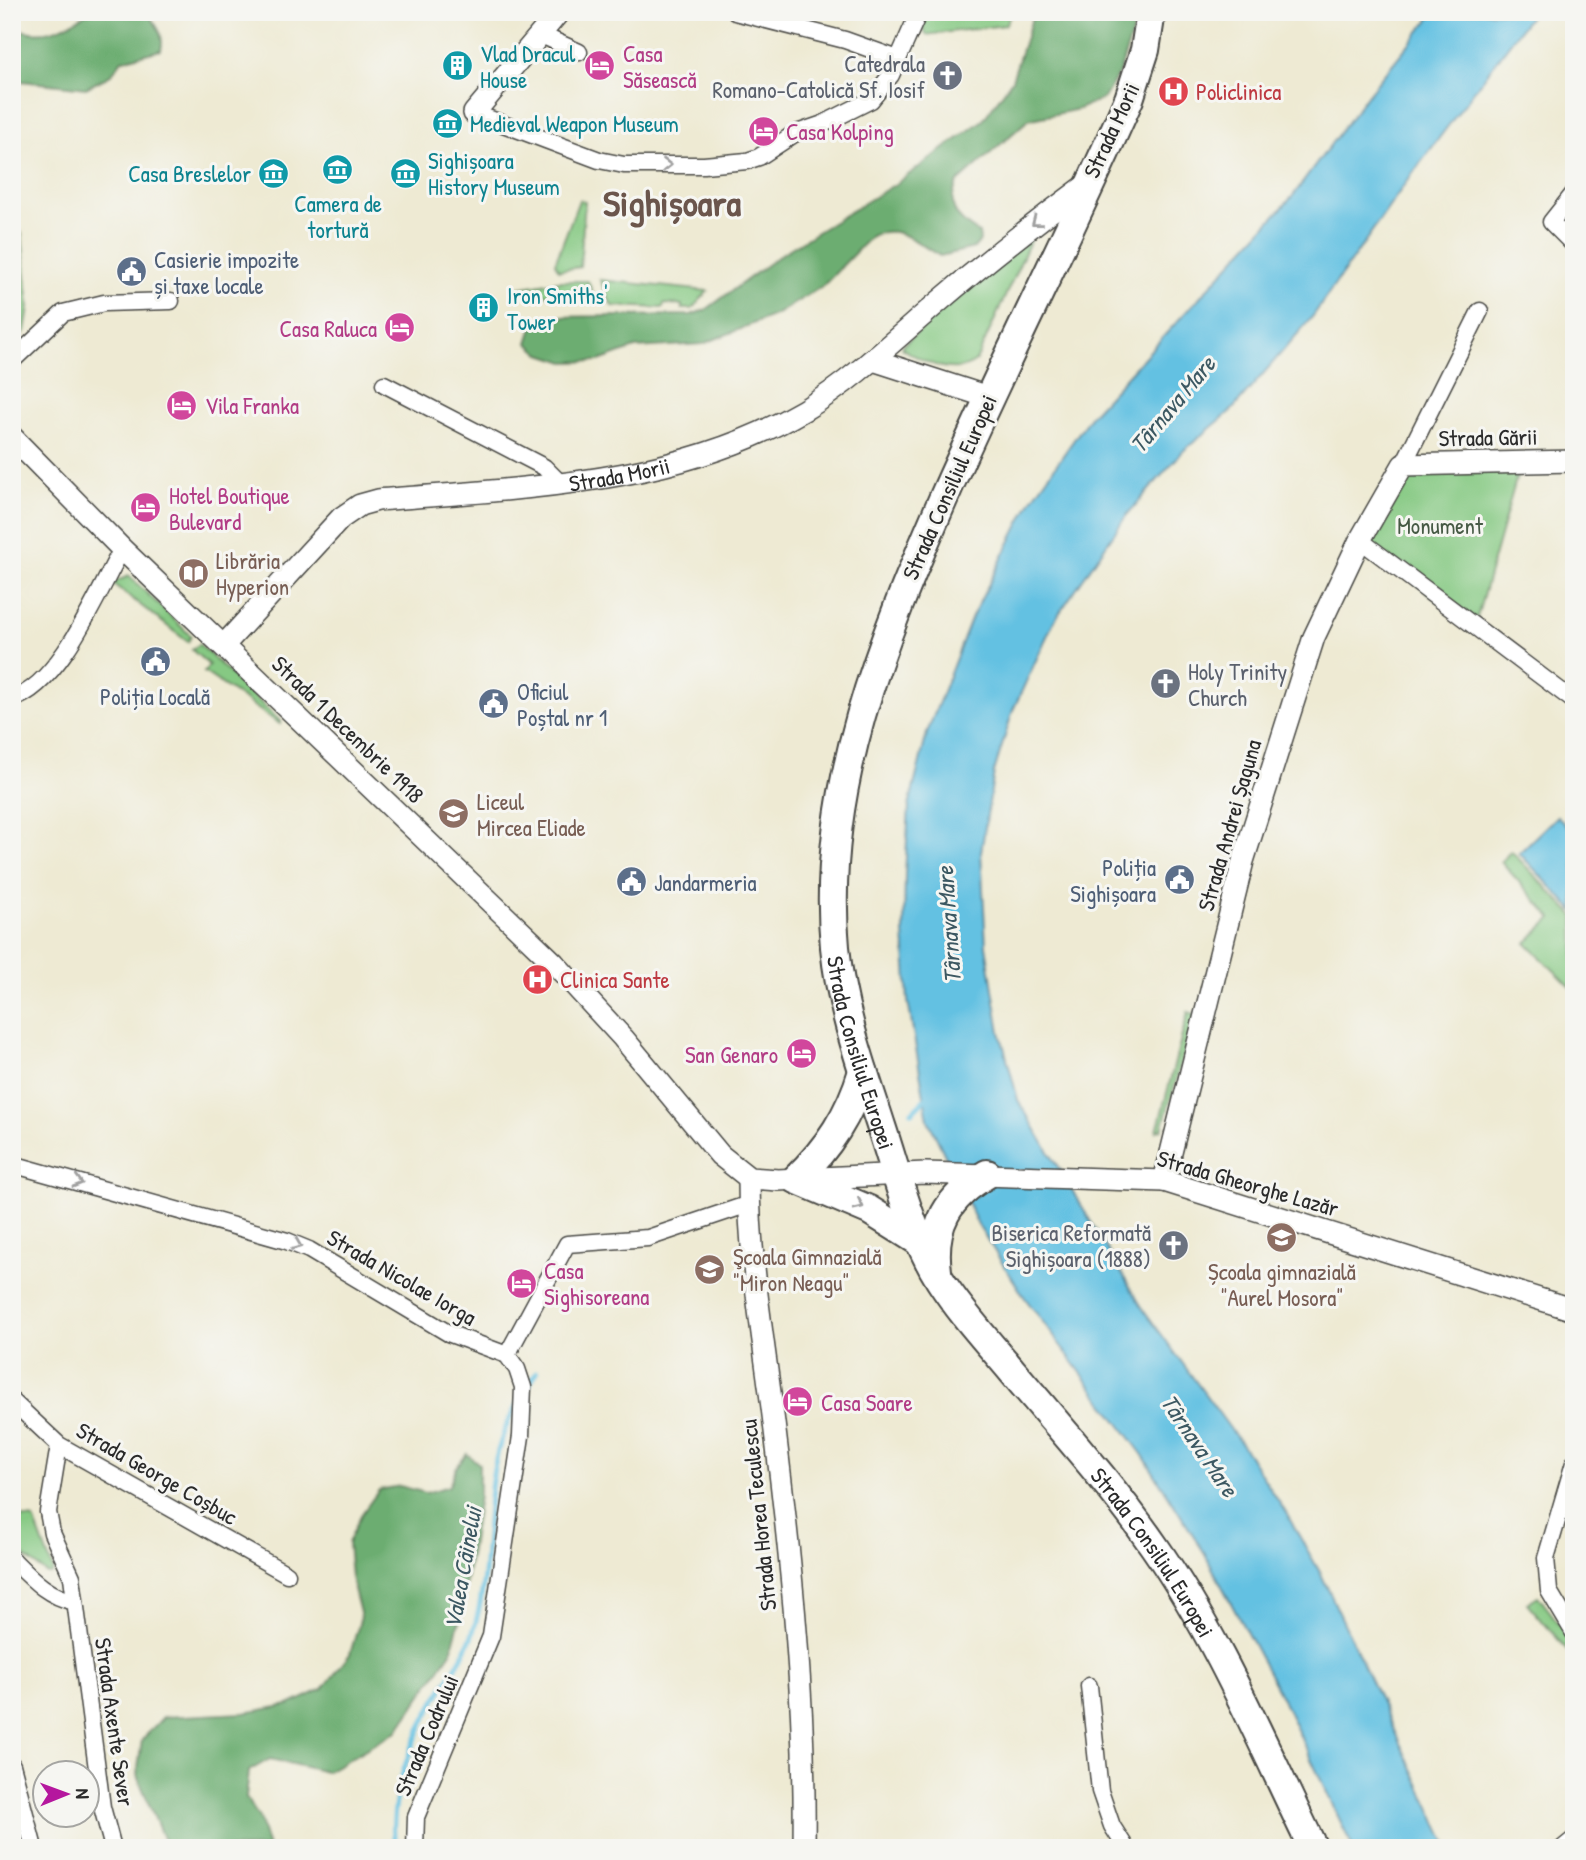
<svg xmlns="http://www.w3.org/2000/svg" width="1586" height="1860" font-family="'Patrick Hand',sans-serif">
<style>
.green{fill:#86c983;stroke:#587a57;stroke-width:2}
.forest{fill:#6cad71;stroke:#4c6c4e;stroke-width:2}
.water{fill:#64c1e2;stroke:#487686;stroke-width:2}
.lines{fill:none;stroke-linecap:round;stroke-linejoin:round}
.stream{stroke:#64c1e2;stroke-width:5}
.street-casing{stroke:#484844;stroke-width:19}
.secondary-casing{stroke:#484844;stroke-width:24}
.highway-casing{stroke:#484844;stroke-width:32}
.street{stroke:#fff;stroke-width:16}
.secondary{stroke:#fff;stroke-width:21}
.highway{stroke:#fff;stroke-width:28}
.oneway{stroke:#a0a0a0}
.labels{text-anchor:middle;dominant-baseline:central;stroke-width:6;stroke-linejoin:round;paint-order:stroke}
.culture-label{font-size:23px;fill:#0d838f;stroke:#f6f6f2;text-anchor:start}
.hotel-label{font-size:23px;fill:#b23c85;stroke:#f6f6f2;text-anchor:start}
.worship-label{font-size:23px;fill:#5b616d;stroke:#f6f6f2;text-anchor:end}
.health-label{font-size:23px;fill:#be3a42;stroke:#f6f6f2;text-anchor:start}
.street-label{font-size:23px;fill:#2b2b2b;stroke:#f6f6f2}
.service-label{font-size:23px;fill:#4e5e75;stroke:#f6f6f2;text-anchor:start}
.park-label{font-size:23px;fill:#465a45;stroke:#f6f6f2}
.education-label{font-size:23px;fill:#785e54;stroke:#f6f6f2;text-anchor:start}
.water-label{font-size:24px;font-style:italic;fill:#3c5862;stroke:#f6f6f2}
.town-label{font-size:37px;font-weight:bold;fill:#6b554c;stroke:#f6f6f2}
</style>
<rect width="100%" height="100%" fill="#f6f6f2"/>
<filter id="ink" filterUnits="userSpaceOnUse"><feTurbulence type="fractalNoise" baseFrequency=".0143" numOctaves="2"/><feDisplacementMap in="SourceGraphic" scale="14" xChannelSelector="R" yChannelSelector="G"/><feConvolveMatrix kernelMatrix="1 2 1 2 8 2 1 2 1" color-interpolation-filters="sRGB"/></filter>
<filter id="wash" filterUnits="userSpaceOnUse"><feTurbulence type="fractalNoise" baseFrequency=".00686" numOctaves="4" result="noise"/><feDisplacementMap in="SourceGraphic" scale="28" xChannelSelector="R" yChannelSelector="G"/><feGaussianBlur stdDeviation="1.57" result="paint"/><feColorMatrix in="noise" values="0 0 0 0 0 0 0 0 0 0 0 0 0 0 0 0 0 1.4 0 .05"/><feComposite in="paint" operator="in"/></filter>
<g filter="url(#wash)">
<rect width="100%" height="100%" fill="#eeead3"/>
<path class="green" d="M929 12H1012L1005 25 926 35 922 24Z
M579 200 585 201 580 267 559 270 555 263Z
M12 220 22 234 29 307 25 331 12 343Z
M1036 228 976 361C954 378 924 362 903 349L902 346Z
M600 280 708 291 692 309H682V305L664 304 663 308 612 306Z
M559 281H588L595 299 523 292 519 288Z
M1521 462 1474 628 1360 540 1403 465Z
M129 576 191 636 188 642 112 583Z
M199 644 281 722 280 724 204 672 209 665 192 650Z
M1511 851 1574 916V990L1526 943 1552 918 1501 862Z
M1188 1012 1195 1015 1162 1129 1157 1131Z
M12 1516 34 1519 53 1570 51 1574H47L12 1546Z
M1538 1596 1574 1643V1658L1527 1603Z"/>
<path class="forest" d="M89 12H146C156 24 165 34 161 50L122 60 111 75 86 88 12 80V26C40 41 65 28 89 12Z
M1034 12H1139L1119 73 1104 98 1079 109 1028 120 958 182C945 207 957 220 979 233L980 241 974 248 940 256C915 243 901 223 871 236L824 285 777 314 703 344 635 348 599 361 565 362 541 354 528 343 533 327 546 317 691 315 707 309 783 253 897 183 983 120 1012 80Z
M467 1454 479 1464V1496L461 1615 451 1652 397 1731 326 1772 270 1759 249 1771 246 1797 259 1818 268 1848H167L137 1775 142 1740 163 1717 244 1713 289 1705 323 1689 350 1654 361 1617 351 1577 348 1543 361 1515 379 1490 400 1486 426 1493 449 1486 456 1468Z"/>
<path class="water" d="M1435 12H1533L1407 181 1313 316 1232 410 1182 452 1126 516 1054 621 1013 710 994 772 981 852 986 946 1000 1032 1018 1100 1143 1309 1245 1449 1286 1513 1321 1574 1449 1848H1353L1285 1704 1202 1549 1142 1454 1025 1298 979 1227 928 1120 908 1001 904 932 905 874 909 806 927 733 972 617 1031 501 1092 414 1292 197 1368 94Z
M1557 816 1574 834V911L1519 853Z"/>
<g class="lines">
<path class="stream" d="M912 1112 929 1095
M527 1388 537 1372
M395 1848C388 1798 411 1743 435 1701 448 1679 463 1659 472 1635 497 1562 475 1474 517 1405"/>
</g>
</g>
<g filter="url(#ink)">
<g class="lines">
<defs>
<path id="street" d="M735 12 845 40 898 59
M539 34 579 52
M474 113 599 160 624 165H704L747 161 759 157 794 134 823 124 871 100 891 75 919 12
M1574 193 1551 222 1574 245
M12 361 63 313 104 303 171 301
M384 384 544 467 561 484
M1403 465 1480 311
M1360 540 1574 701
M12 699C60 685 98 592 122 549
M12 1164 287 1241 309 1250 448 1333 507 1355
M507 1355 567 1244 648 1238 749 1204
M12 1401 59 1445 287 1574
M59 1445 48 1512 52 1533 72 1577 102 1807 113 1848
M1574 1463 1546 1558 1549 1591 1574 1633
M12 1559C32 1579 47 1596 75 1602
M1089 1686 1100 1791 1112 1826 1126 1848
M12 1765 34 1848
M415 1848 416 1817 491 1636 521 1436 523 1387 517 1369 507 1355
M1563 1848 1574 1839"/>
<g id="secondary">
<path d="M474 113 559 12"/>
<path d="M873 360 988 397"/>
<path d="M12 437 122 549 554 963 623 1038 720 1155 749 1178 778 1180 925 1173 1164 1181 1574 1310"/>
<path id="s1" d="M224 645 341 518 360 505 378 500C522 488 677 485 804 410 852 381 893 341 936 304 985 262 1036 222 1089 183"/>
<path d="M749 1178C749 1262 765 1348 775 1431 792 1569 806 1708 804 1848"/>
<path d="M1164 1181 1243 861 1314 637 1360 540 1403 465 1574 461"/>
</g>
<g id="highway">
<path id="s2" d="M1151 12 1145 50 1129 99C1070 233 1003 363 944 497 883 637 820 790 835 947 841 1009 862 1067 881 1126 898 1177 911 1234 940 1280 961 1313 988 1342 1013 1372 1061 1429 1111 1484 1154 1546 1219 1639 1263 1746 1313 1848"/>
<path d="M863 1071C850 1115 828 1148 796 1179L869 1210 920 1242"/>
<path d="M937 1271C931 1225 948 1197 987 1174"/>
</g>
</defs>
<use href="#street" class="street-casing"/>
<use href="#secondary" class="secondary-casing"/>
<use href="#highway" class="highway-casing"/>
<use href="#street" class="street"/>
<use href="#secondary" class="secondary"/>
<use href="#highway" class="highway"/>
</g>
<defs><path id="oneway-chevron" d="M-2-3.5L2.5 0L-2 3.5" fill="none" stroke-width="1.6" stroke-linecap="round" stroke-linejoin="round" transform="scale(1.75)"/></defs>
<g class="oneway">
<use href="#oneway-chevron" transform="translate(667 165)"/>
<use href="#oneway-chevron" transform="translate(1036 222) rotate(142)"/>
<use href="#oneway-chevron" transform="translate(78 1182) rotate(16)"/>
<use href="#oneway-chevron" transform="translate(859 1205) rotate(25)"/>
<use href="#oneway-chevron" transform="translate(297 1245) rotate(22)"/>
</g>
</g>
<defs>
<symbol id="building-disc" viewBox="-11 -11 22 22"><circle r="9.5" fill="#0f9aa8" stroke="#f6f6f2"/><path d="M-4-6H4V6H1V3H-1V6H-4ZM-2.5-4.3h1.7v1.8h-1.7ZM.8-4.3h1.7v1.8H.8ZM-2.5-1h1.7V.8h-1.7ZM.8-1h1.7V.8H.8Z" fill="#fff"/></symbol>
<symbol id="hotel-disc" viewBox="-11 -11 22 22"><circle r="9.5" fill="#d1479c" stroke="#f6f6f2"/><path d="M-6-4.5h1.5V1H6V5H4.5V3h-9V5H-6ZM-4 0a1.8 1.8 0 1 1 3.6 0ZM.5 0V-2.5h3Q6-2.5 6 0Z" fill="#fff"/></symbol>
<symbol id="church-disc" viewBox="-11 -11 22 22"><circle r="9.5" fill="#6b7280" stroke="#f6f6f2"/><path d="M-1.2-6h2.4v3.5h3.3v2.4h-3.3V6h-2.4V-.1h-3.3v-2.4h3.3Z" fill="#fff"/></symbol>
<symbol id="hospital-disc" viewBox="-11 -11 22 22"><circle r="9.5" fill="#e0444e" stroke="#f6f6f2"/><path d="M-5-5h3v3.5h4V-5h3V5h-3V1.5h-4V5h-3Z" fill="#fff"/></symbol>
<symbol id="museum-disc" viewBox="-11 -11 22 22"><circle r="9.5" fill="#0f9aa8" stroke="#f6f6f2"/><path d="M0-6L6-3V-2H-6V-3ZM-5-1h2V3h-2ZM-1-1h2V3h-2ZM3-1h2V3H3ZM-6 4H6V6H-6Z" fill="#fff"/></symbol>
<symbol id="civic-disc" viewBox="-11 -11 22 22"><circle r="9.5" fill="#5c6f8a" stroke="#f6f6f2"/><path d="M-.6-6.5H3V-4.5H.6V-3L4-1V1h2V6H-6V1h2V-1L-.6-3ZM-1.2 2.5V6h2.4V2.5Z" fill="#fff"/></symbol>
<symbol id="library-disc" viewBox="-11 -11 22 22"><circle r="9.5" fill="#8d6e63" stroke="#f6f6f2"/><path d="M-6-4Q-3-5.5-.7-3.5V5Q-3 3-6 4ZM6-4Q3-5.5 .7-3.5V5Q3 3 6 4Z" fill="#fff"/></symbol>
<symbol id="university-disc" viewBox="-11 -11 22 22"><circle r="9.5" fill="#8d6e63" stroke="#f6f6f2"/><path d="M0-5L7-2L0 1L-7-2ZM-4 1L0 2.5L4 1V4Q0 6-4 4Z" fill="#fff"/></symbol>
<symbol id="school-disc" viewBox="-11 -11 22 22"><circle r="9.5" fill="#8d6e63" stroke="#f6f6f2"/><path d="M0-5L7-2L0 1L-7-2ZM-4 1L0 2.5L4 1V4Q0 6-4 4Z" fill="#fff"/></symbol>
</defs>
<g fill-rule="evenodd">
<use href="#building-disc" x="440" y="48" width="35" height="35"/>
<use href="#hotel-disc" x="582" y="48" width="35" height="35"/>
<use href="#church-disc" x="930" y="58" width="35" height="35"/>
<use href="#hospital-disc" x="1156" y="74" width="35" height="35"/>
<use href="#museum-disc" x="430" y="106" width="35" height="35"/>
<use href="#hotel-disc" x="746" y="114" width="35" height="35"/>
<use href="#museum-disc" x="320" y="152" width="35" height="35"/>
<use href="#museum-disc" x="256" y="156" width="35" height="35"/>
<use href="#museum-disc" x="388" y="156" width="35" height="35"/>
<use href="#civic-disc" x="114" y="254" width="35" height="35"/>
<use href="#building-disc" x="466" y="290" width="35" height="35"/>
<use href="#hotel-disc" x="382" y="310" width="35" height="35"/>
<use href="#hotel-disc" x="164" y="388" width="35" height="35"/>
<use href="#hotel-disc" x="128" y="490" width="35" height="35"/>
<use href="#library-disc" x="176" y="556" width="35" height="35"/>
<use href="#civic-disc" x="138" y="644" width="35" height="35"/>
<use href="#church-disc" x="1148" y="666" width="35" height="35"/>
<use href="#civic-disc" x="476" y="686" width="35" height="35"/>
<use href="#university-disc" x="436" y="796" width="35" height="35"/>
<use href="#civic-disc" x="1162" y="862" width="35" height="35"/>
<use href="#civic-disc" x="614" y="864" width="35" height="35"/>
<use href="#hospital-disc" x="520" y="962" width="35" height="35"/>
<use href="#hotel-disc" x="784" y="1036" width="35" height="35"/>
<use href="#school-disc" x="1264" y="1220" width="35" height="35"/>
<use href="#church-disc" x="1156" y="1228" width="35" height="35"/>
<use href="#school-disc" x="692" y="1252" width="35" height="35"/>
<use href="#hotel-disc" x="504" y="1266" width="35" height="35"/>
<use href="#hotel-disc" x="780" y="1384" width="35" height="35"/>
</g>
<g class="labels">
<g class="culture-label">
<text x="480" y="53">Vlad Dracul<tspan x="480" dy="26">House</tspan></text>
<text x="470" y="123">Medieval Weapon Museum</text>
<text x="428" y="160">Sighișoara<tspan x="428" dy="26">History Museum</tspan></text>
<text x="251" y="173" text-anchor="end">Casa Breslelor</text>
<text x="338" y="203" text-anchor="middle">Camera de<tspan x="338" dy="26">tortură</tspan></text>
<text x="507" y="295">Iron Smiths'<tspan x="507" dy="26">Tower</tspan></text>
</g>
<g class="hotel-label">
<text x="623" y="53">Casa<tspan x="623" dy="26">Săsească</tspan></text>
<text x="786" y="131">Casa Kolping</text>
<text x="377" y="328" text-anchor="end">Casa Raluca</text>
<text x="205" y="405">Vila Franka</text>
<text x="169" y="495">Hotel Boutique<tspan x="169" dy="26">Bulevard</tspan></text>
<text x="778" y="1054" text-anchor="end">San Genaro</text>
<text x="544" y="1270">Casa<tspan x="544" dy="26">Sighisoreana</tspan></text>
<text x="821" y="1402">Casa Soare</text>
</g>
<g class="worship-label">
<text x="925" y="63">Catedrala<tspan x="925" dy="26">Romano-Catolică Sf. Iosif</tspan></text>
<text x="1188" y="671" text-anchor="start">Holy Trinity<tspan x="1188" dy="26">Church</tspan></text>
<text x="1151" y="1232">Biserica Reformată<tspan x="1151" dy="26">Sighișoara (1888)</tspan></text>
</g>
<g class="health-label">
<text x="1196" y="91">Policlinica</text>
<text x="560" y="979">Clinica Sante</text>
</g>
<g class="street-label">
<text transform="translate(1111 130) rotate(-65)">Strada Morii</text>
<text transform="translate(1488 437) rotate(-1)">Strada Gării</text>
<text stroke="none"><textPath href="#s1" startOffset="457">Strada Morii</textPath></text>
<text transform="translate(949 487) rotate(-66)">Strada Consiliul Europei</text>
<text transform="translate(348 729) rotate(44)">Strada 1 Decembrie 1918</text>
<text transform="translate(1229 825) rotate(-74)">Strada Andrei Șaguna</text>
<text stroke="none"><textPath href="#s2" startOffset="1106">Strada Consiliul Europei</textPath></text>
<text transform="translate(1248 1183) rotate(16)">Strada Gheorghe Lazăr</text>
<text transform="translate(402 1277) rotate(30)">Strada Nicolae Iorga</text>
<text transform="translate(157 1473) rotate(30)">Strada George Coșbuc</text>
<text transform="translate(758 1515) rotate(-96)">Strada Horea Teculescu</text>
<text stroke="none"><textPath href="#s2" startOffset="1694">Strada Consiliul Europei</textPath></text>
<text transform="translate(115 1722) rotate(82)">Strada Axente Sever</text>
<text transform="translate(426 1735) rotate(-67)">Strada Codrului</text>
</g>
<g class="service-label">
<text x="154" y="259">Casierie impozite<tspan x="154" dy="26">și taxe locale</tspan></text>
<text x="517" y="691">Oficiul<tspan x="517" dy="26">Poștal nr 1</tspan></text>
<text x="155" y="696" text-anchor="middle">Poliția Locală</text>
<text x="1156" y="867" text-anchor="end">Poliția<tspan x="1156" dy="26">Sighișoara</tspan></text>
<text x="654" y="882">Jandarmeria</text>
</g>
<g class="park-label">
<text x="1440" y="525">Monument</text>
</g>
<g class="education-label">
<text x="216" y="560">Librăria<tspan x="216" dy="26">Hyperion</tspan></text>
<text x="477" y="801">Liceul<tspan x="477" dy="26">Mircea Eliade</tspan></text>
<text x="733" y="1256">Şcoala Gimnazială<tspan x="733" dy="26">"Miron Neagu"</tspan></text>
<text x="1282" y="1271" text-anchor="middle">Școala gimnazială<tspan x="1282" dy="26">"Aurel Mosora"</tspan></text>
</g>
<g class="water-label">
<text transform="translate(1172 404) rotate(-50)">Târnava Mare</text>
<text transform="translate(948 925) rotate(-94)">Târnava Mare</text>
<text transform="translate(1200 1445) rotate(56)">Târnava Mare</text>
<text transform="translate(462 1568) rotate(-80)">Valea Câinelui</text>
</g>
<g class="town-label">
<text x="672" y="202">Sighișoara</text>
</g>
</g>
<rect width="1586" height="1860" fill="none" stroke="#f6f6f2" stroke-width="42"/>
<g transform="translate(66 1794) rotate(89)"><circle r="33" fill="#f6f6f2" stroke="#a5a5a2" stroke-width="2"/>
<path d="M0-5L12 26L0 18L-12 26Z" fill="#b5179e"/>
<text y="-10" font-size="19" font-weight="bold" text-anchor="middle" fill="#2b2b2b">N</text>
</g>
</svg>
